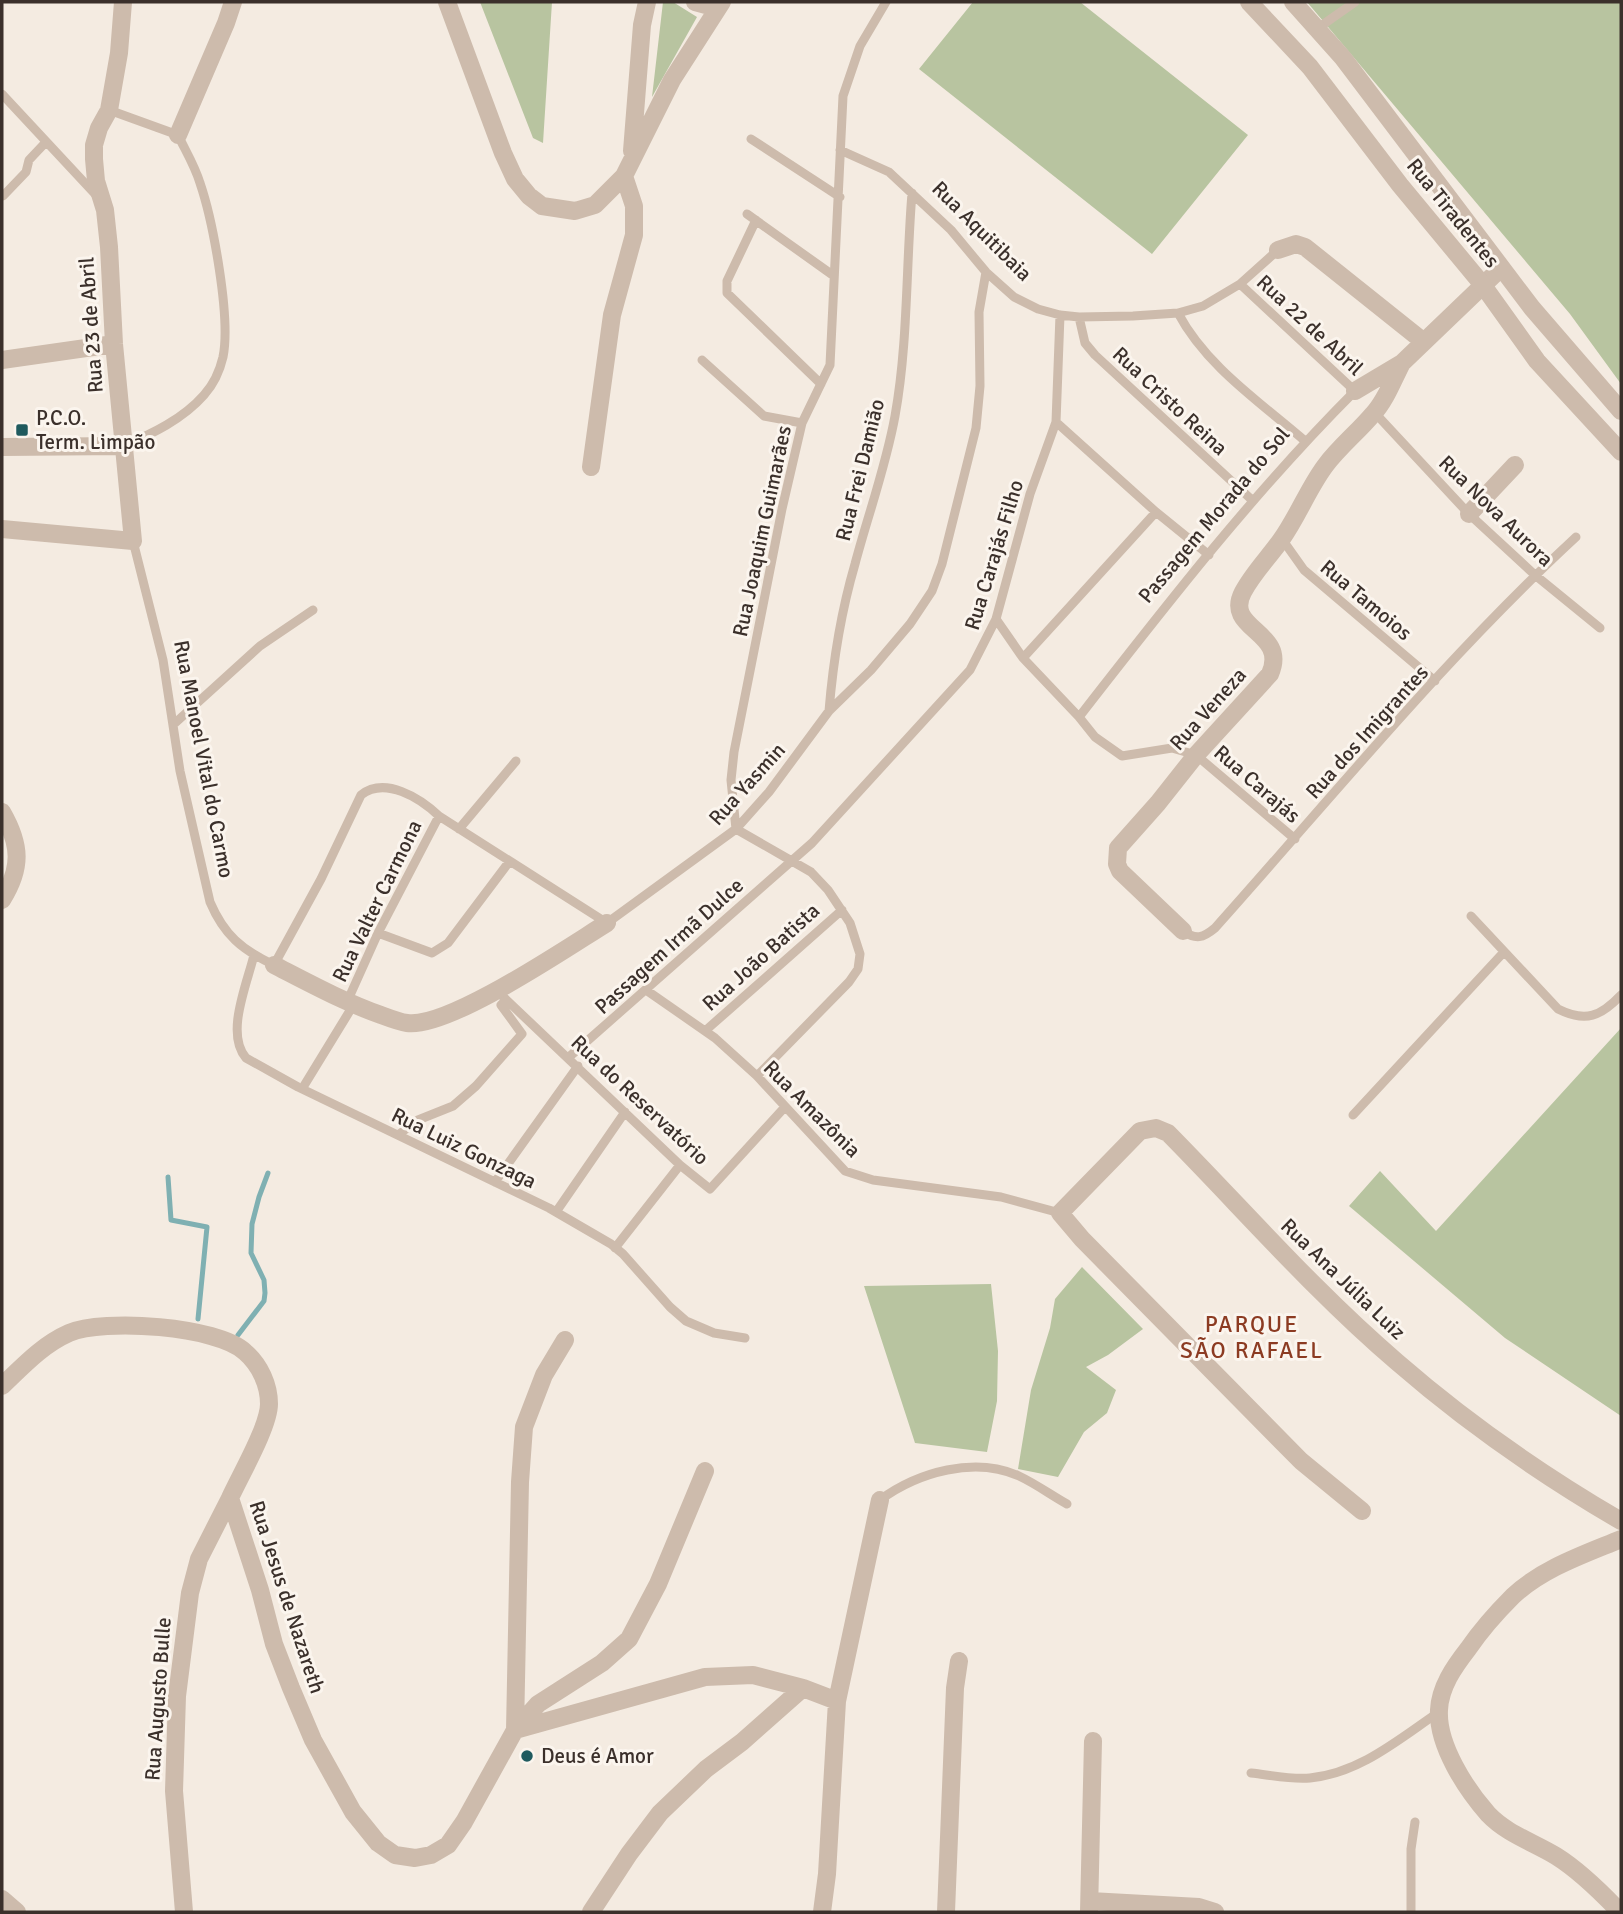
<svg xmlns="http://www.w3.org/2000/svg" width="1623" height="1914" font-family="Signika,sans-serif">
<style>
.green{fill:#b8c4a0}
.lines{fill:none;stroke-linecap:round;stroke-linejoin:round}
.stream{stroke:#7fb0b2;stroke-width:5}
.service{stroke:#cdbbac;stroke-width:9}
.minor{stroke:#cdbbac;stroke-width:18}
.tertiary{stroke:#cdbbac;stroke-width:18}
.poi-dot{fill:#1f5a5e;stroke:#fbf5ee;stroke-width:2.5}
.labels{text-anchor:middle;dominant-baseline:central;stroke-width:6;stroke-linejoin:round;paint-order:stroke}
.street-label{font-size:21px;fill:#3b302b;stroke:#fbf5ee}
.poi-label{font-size:21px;fill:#3b302b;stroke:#fbf5ee;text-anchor:start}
.neighbourhood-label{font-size:23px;letter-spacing:2px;fill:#8c3b22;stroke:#fbf5ee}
</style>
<rect width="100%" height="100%" fill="#f4ebe1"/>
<path class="green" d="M480 2H552L543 143 533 138Z
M663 2H673L697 17 652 97Z
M973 2H1080L1248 135 1152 254 919 69Z
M1307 2H1621V384L1570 314Z
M1621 1028V1416L1505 1338 1349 1206 1380 1171 1436 1231Z
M1082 1267 1143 1329 1108 1355 1086 1367 1116 1390 1107 1413 1084 1432 1058 1477 1018 1469 1031 1390 1050 1328 1055 1299Z
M991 1284 998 1351 997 1401 987 1452 915 1443 864 1286Z"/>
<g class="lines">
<path class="stream" d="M168 1177 171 1220 207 1227 198 1319
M238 1335 264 1301 265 1293 264 1280 251 1253 252 1224 259 1197 268 1173"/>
<path class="service" d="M1318 28 1355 2
M2 94 96 195
M109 110 178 135C185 150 195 166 200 183 213 221 231 318 223 357 220 370 213 385 204 395 183 419 152 434 123 446
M751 139 840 197
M840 150 889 172 951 230 986 272 1014 297 1038 309 1060 315 1079 317 1133 316 1178 313 1203 306 1240 284 1278 250
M3 196 26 172 29 160 46 142
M747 214 834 276
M756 220 727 281V293L821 384
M1178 313C1206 366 1260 402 1305 441
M1079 317 1085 343 1095 355 1252 500
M702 360 764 416 802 423
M1375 413 1469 514 1535 575 1600 628
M1056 422 1156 512 1209 555
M1282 539 1304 570 1435 681
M133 541 163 660 180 771 210 902C224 935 242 950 274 965L321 879 361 795C385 776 420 798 439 816L607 923 736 829 769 792 829 711 871 670 910 624 932 591 942 564 976 428 980 386 979 312 986 272
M996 619 1023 658 1079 717 1095 737 1122 756 1172 748 1196 755 1295 839
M1023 658 1156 512
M829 711C833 662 841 612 855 564 868 515 886 466 895 416 908 345 906 266 912 193
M1079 717C1167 604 1254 492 1355 391L1240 284
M174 724 260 646 313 610
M459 829 516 761
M1471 916 1558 1009C1586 1023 1601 1016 1621 995
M1183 931C1196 940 1203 938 1215 928 1333 796 1446 657 1576 537
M378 933 432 953 448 943 509 862
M254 955C247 984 225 1034 246 1058L298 1087 549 1208 611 1244 623 1254 670 1307 686 1321 714 1333 745 1338
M496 990 680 1165 710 1189 784 1108
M646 990 715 1038 757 1076 845 1171 873 1180 1001 1197 1060 1213
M347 1002 378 933 439 816
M705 1031 842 910
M569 1057 812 843 970 670 996 619 1030 494 1056 422 1060 315
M757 1076 849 982 858 969 860 954 850 923 828 890 811 872 736 829 731 780 734 752 782 509 802 423 830 365 843 96 860 46 886 2
M302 1089 354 1004
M1353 1115 1503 953
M398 1135 418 1120 453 1106 476 1086 522 1034 501 1005 506 1000
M495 1182 578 1066
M556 1212 625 1112
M615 1248 680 1165
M880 1500C918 1472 975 1456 1019 1476 1036 1484 1051 1495 1067 1504
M1251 1773C1270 1775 1292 1780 1310 1778 1360 1773 1399 1739 1439 1712
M1411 1912V1849L1415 1822"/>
<path class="minor" d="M447 2 503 153 515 179 529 196 542 206 575 211 595 205 624 176 672 80 722 2
M695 2 717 8
M178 135 226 23 233 2
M632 151 642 25 647 2
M1278 250 1296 244 1305 247 1424 342
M2 360 114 344
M1355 391 1402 363 1501 268
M2 447 123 446
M591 467 612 315 634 235V206L624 176
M1469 514 1515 465
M2 529 133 541 114 344 109 247 105 210 96 181 94 159V145L99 128 109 110 119 53 123 2
M2 812C21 845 22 868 2 900
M1183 931 1120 871 1117 864 1118 848 1158 803 1196 755 1270 674C1289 631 1223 630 1243 592 1253 573 1269 557 1281 540 1298 516 1308 489 1325 466 1339 447 1358 432 1373 414 1386 400 1393 380 1402 363
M274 965C309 983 344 1002 381 1015 389 1018 399 1022 407 1023 448 1029 568 947 607 923
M2 1386C23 1366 42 1345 69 1333 103 1318 218 1326 245 1352 260 1365 269 1385 269 1404 269 1426 240 1476 230 1498L260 1590 274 1644 291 1688 313 1740 353 1812 378 1843 395 1855 415 1858 431 1855 448 1845 464 1822 515 1730 520 1482 524 1427 544 1375 565 1340
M1362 1511 1301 1461 1082 1239 1060 1213 1140 1131 1156 1128 1168 1133C1244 1210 1315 1292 1397 1362 1466 1422 1542 1475 1621 1521
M515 1730 538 1704 602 1663 629 1639 658 1584 705 1471
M515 1730 705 1677 753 1675 803 1688
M2 1899 17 1912
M1090 1901 1199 1907 1215 1912
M184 1912 174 1791 177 1696 190 1593 199 1559 230 1498
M591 1912 629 1854 660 1813 706 1769 742 1742 803 1688 837 1701
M822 1912 827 1874 837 1701 880 1500
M946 1912 955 1688 959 1661
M1089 1912 1093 1741
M1620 1912C1601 1892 1580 1871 1556 1856 1533 1842 1507 1834 1488 1814 1466 1789 1437 1745 1439 1710 1440 1687 1454 1667 1468 1649 1481 1630 1497 1612 1513 1596 1543 1568 1585 1554 1621 1539"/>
<path class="tertiary" d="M1249 2 1310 67 1400 185 1482 284 1537 361 1621 452
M1293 2 1343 58 1532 308 1621 411"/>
</g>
<g class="poi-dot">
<rect x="15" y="423" width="14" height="14" rx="3.5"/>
<circle cx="527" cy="1756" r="7"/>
</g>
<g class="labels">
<g class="street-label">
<text transform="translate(1453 213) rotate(51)">Rua Tiradentes</text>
<text transform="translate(982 231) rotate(45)">Rua Aquitibaia</text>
<text transform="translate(91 325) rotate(-94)">Rua 23 de Abril</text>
<text transform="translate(1310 325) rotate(43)">Rua 22 de Abril</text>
<text transform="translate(1170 401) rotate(43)">Rua Cristo Reina</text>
<text transform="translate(860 470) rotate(-76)">Rua Frei Damião</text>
<text transform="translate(1496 511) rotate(44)">Rua Nova Aurora</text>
<text transform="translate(1214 515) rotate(-50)">Passagem Morada do Sol</text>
<text transform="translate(762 531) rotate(-78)">Rua Joaquim Guimarães</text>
<text transform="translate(994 555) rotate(-73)">Rua Carajás Filho</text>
<text transform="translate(1366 600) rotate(40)">Rua Tamoios</text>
<text transform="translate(1208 709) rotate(-48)">Rua Veneza</text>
<text transform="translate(1367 732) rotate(-48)">Rua dos Imigrantes</text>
<text transform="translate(204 759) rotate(79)">Rua Manoel Vital do Carmo</text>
<text transform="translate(747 784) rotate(-48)">Rua Yasmin</text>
<text transform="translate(1257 784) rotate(41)">Rua Carajás</text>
<text transform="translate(377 901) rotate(-64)">Rua Valter Carmona</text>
<text transform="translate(669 946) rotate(-42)">Passagem Irmã Dulce</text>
<text transform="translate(761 957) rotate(-42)">Rua João Batista</text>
<text transform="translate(640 1100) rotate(43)">Rua do Reservatório</text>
<text transform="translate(812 1109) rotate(45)">Rua Amazônia</text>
<text transform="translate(464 1148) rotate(26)">Rua Luiz Gonzaga</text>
<text transform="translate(1343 1279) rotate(44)">Rua Ana Júlia Luiz</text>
<text transform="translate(287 1597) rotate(72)">Rua Jesus de Nazareth</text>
<text transform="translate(158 1699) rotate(-86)">Rua Augusto Bulle</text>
</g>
<g class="poi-label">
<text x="36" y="418">P.C.O.<tspan x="36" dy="24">Term. Limpão</tspan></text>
<text x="541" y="1756">Deus é Amor</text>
</g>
<g class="neighbourhood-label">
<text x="1252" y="1324">PARQUE<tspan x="1252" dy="26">SÃO RAFAEL</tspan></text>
</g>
</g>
<rect width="1623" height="1914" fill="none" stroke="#3b302b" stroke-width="7"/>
</svg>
